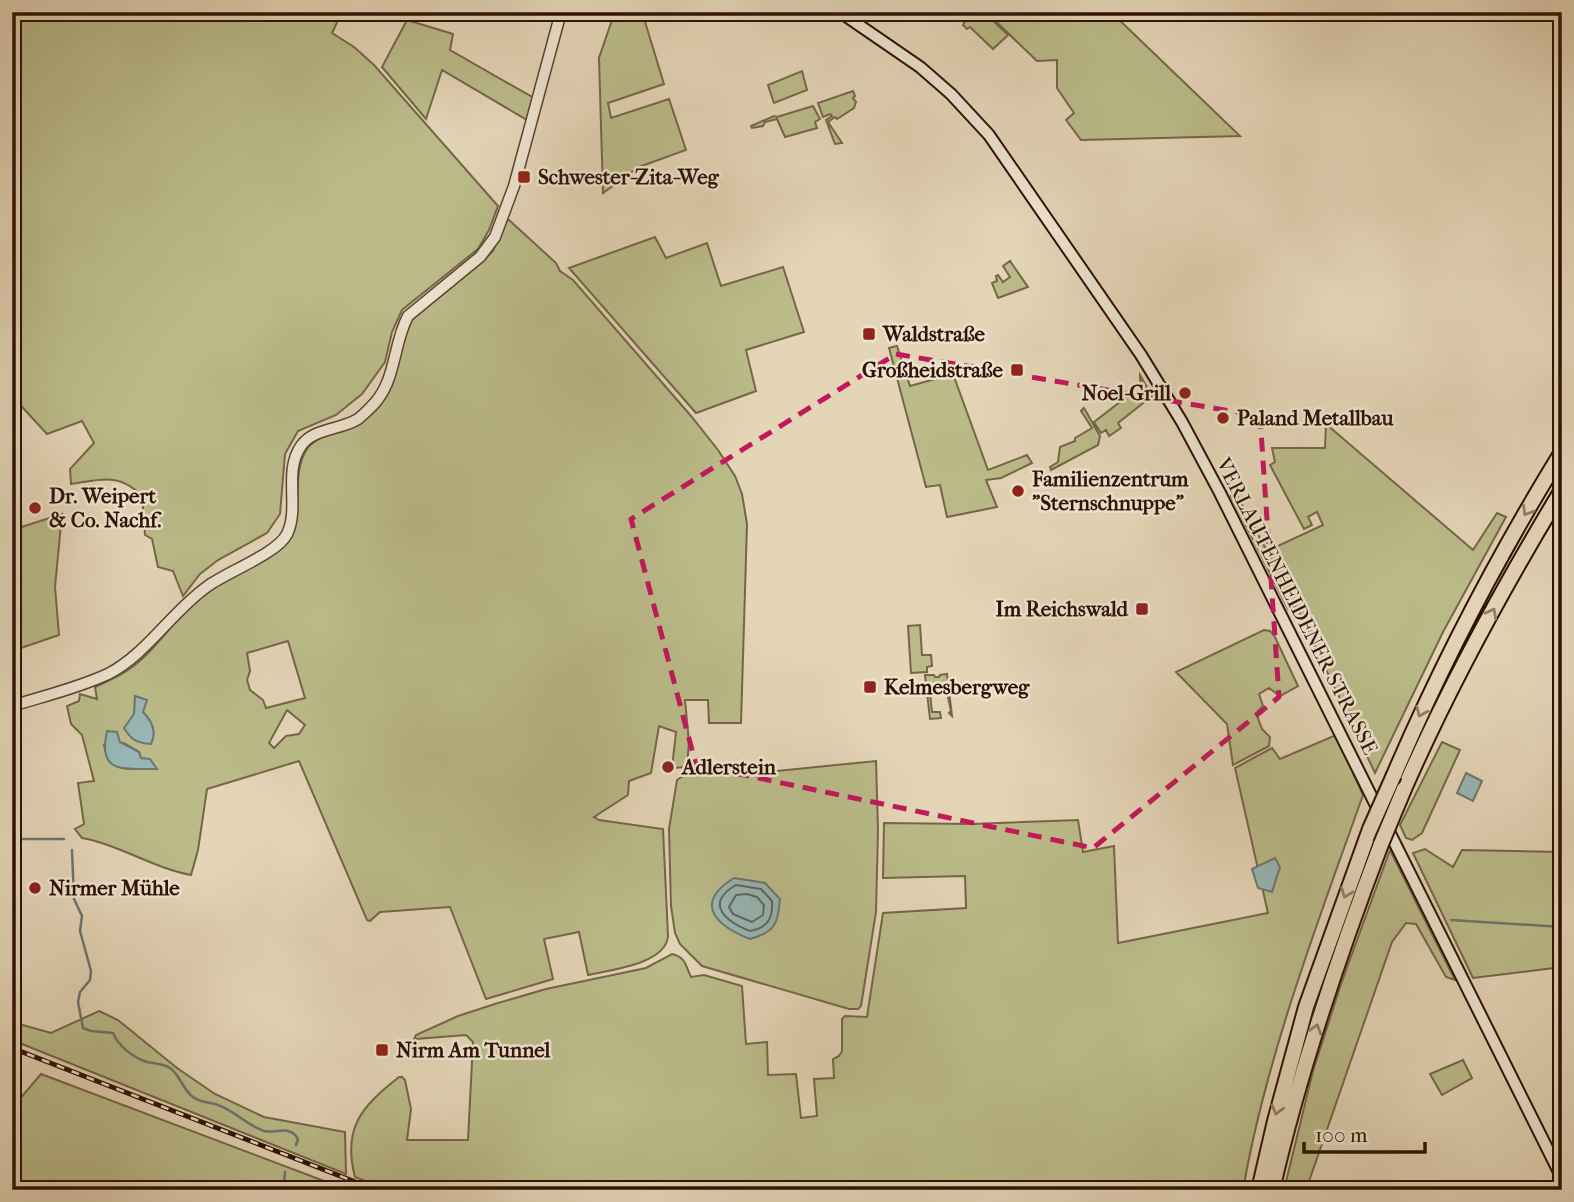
<svg xmlns="http://www.w3.org/2000/svg" width="1574" height="1202" font-family="'IM FELL French Canon',serif">
<style>
.green{fill:#bbbb8a;stroke:#756648;stroke-width:2;fill-rule:evenodd}
.water{fill:#97b7b6;stroke:#6d756f;stroke-width:2}
.lines{fill:none;stroke-linecap:round;stroke-linejoin:round}
.shore{stroke:#63645e;stroke-width:2}
.stream{stroke:#6d756f;stroke-width:2.5}
.tertiary-casing{stroke:#5c4232;stroke-width:13}
.secondary-casing{stroke:#2f1105;stroke-width:14}
.motorway-casing{stroke:#2f1105;stroke-width:18}
.tertiary{stroke:#ede4d0;stroke-width:10}
.secondary{stroke:#ede4d0;stroke-width:10}
.motorway{stroke:#e4d5b7;stroke-width:14}
.rail-casing{stroke:#2f1105;stroke-width:5}
.rail{stroke:#ede4d0;stroke-width:2.5;stroke-dasharray:8;stroke-linecap:butt}
.motorway-bridge-casing{stroke:#2f1105;stroke-width:18;stroke-linecap:butt}
.motorway-bridge{stroke:#e4d5b7;stroke-width:14}
.oneway{stroke:#937d67}
.marked{fill:none;stroke:#c2185b;stroke-width:5;stroke-dasharray:14 9;stroke-linejoin:round}
.poi-dot{fill:#8f2418;stroke:#ede4d0;stroke-width:2.5}
.labels{text-anchor:middle;dominant-baseline:central;stroke-width:5;stroke-linejoin:round;paint-order:stroke}
.poi-label{font-size:21px;font-weight:bold;fill:#2f1105;stroke:#ede4d0;text-anchor:start}
.street-label{font-size:21px;fill:#2f1105;stroke:#ede4d0}
</style>
<rect width="100%" height="100%" fill="#e4d5b7"/>
<filter id="stains"><feTurbulence type="fractalNoise" baseFrequency=".00286" numOctaves="4"/><feColorMatrix values="0 0 0 0 .2 0 0 0 0 .09 0 0 0 0 .02 0 0 0 .5 -.17"/></filter>
<radialGradient id="worn" r=".72"><stop offset=".6" stop-color="#630" stop-opacity="0"/><stop offset="1" stop-color="#630" stop-opacity=".3"/></radialGradient>
<path class="green" d="M12 12H342L332 33 354 47 374 65 498 206 489 230 478 249 402 310 392 332 385 362 362 394 336 415 298 431 285 454 280 514 267 533 218 560 200 574 183 596 173 571 158 567 152 539 145 535 142 496C119 472 100 480 71 484L70 469 94 443 82 421 47 434 12 396V337L17 312 12 281Z
M632 12H642L664 84 608 103 611 118 669 99 686 150 639 167 603 193 599 58 612 20Z
M970 12H984L1008 35 993 49 970 27 967 29 963 25Z
M986 12H1111L1240 136 1081 140 1066 120 1074 113 1057 88V60L1037 61Z
M407 20 453 34 450 50 534 98 527 120 442 70 426 119 382 67Z
M802 71 807 90 774 103 768 85Z
M853 91 855 96 853 98 856 102 854 108 837 119 835 117 828 122 842 143 835 144 826 120 832 116 830 114 823 117 818 103Z
M813 106 820 119 815 122 817 128 785 137 777 119 765 122 763 126 752 128 751 126 774 116 777 117Z
M509 220 556 263 560 271 573 280 691 416 718 450 735 476 742 494 747 524 741 723H709L708 700H685L689 742 687 767 672 768 676 732 659 726 651 773 629 781 628 795 594 817 599 820 663 829 668 936C666 964 610 970 588 975L579 932 544 939 553 979 486 999 450 907 380 912 370 921 367 920 299 761 207 789 198 850 191 875C153 868 120 845 82 838L75 829 84 824 78 783 94 781 82 735 71 724 67 706 79 701 80 694 97 699 95 687C106 682 118 677 128 670 159 649 179 610 211 588 233 573 277 560 291 537 304 517 290 474 307 449 317 434 343 432 358 424 364 421 370 415 375 411 403 383 395 350 412 319L484 260 493 251 506 221ZM288 641 305 698 266 708 263 700 250 690 247 680 250 671 247 653ZM287 710 305 725 299 734 286 736 274 748 269 743ZM124 743 139 752 141 758 134 769C114 769 108 765 104 745Z
M655 237 666 258 707 243 721 286 783 267 804 332 746 350 756 391 696 413 569 268Z
M1010 261 1028 287 998 298 992 283 997 281 996 276 998 275 1003 282 1010 277 1003 266Z
M897 346 910 386 953 374 988 470 1027 455 1032 463 1001 478 986 480 997 507 947 517 940 485 926 487 889 348Z
M1140 375 1152 396 1118 423 1121 428 1109 436 1106 430 1101 433 1094 422 1133 392 1135 395 1145 388 1140 380Z
M1084 408 1100 436 1098 445 1051 470 1050 467 1058 462 1060 447 1075 441V438L1092 428 1081 411Z
M1326 424 1473 550 1497 513 1506 517 1443 632 1375 773 1296 606 1288 609 1231 496 1235 492 1267 551 1323 525 1317 512 1308 517 1312 525 1304 529 1270 465 1275 462 1272 448H1325Z
M62 514 55 587 59 635 12 651V530Z
M920 625 922 655H931L932 666 927 667V672L911 673 908 626Z
M1264 630 1270 631 1274 635 1298 686 1280 696 1269 688 1259 694 1263 706 1256 713 1262 729 1270 737 1269 746 1233 765 1227 724 1176 672Z
M947 674 952 716 949 713 951 711 946 688 930 693 932 712H940L941 718 930 719 925 675H934L935 677H939L940 675Z
M1336 735 1363 795C1318 922 1266 1057 1243 1190H388L355 1177C342 1128 362 1106 399 1077H402L405 1080 411 1109 407 1140H468L473 1042 466 1035 414 1039 416 1035 458 1016 498 1003 546 989 646 968 672 954C686 957 686 967 691 977L704 975 742 986 746 1044 767 1042 768 1075 796 1074 801 1118 817 1116 814 1079 834 1078 833 1059 839 1056 842 1051V1019L845 1016 867 1017 883 913 966 908 965 876 883 878 884 823 973 824 1078 820 1083 852 1114 846 1118 943 1268 913 1235 768 1272 748 1280 759Z
M1442 742 1460 750 1422 833 1412 840 1406 838 1400 825Z
M876 761 878 830 876 912 861 1006 858 1009H849L702 966 680 944 675 933 671 906 669 829 677 780 683 776 747 774Z
M1425 849 1453 867 1462 850 1562 852V967L1473 978 1413 853Z
M1390 850 1455 980 1446 977 1416 924 1406 923 1392 942 1306 1190H1284L1313 1071 1341 984Z
M99 1011 118 1020 177 1068 215 1094 264 1117 345 1132 346 1174 12 1040V1022L51 1033Z
M1463 1060 1472 1078 1442 1095 1430 1074Z
M41 1074 348 1190H12V1108Z"/>
<path class="water" d="M135 696 147 700 143 712C152 721 157 732 151 744 137 743 131 740 124 728L134 714Z
M107 731 117 732 120 742 139 752 141 758 150 759 157 769C124 768 97 775 107 731Z
M1466 773 1482 781 1473 801 1457 793Z
M1275 858 1280 867 1272 892 1258 888 1252 869Z
M734 878 765 883 780 899C778 924 775 932 750 939 717 926 692 904 734 878Z"/>
<g class="lines">
<path class="shore" d="M736 885 761 889 772 901C773 918 768 928 750 931 727 922 703 904 736 885Z
M747 894 757 897 764 905 763 915 752 922 733 914 729 907 736 895Z"/>
<path class="stream" d="M12 839H64
M72 850 74 899 82 916 80 931 91 971 90 980 80 992 78 1002 83 1028 91 1031 113 1033C118 1045 131 1056 144 1061 152 1064 162 1063 170 1068 180 1075 183 1090 193 1097 201 1103 209 1102 218 1105 235 1111 246 1125 264 1131 277 1134 289 1124 298 1139L296 1145
M1451 920 1562 927
M285 1172 284 1183 301 1190"/>
<defs>
<path id="tertiary" d="M12 706C44 696 78 688 108 674 147 654 172 611 208 586 227 572 278 553 287 534 300 508 283 471 301 446 313 428 341 430 358 419 362 416 366 412 370 408 397 383 392 346 408 316L480 257 495 237 514 186 561 12"/>
<path id="secondary" d="M840 12 920 67 951 94 989 135 1141 355 1182 422 1220 493 1562 1178"/>
<path id="motorway" d="M1394 775C1442 663 1498 556 1562 452
M1404 789C1449 686 1504 586 1562 490
M1259 1190 1275 1121 1306 1007 1370 829
M1272 1190C1299 1072 1338 957 1381 844"/>
</defs>
<use href="#tertiary" class="tertiary-casing"/>
<use href="#secondary" class="secondary-casing"/>
<use href="#motorway" class="motorway-casing"/>
<use href="#tertiary" class="tertiary"/>
<use href="#secondary" class="secondary"/>
<use href="#motorway" class="motorway"/>
<defs>
<path id="rail" d="M12 1048 376 1190"/>
</defs>
<use href="#rail" class="rail-casing"/>
<use href="#rail" class="rail"/>
<defs>
<path id="motorway-bridge" d="M1370 829 1394 775
M1381 844 1404 789"/>
</defs>
<use href="#motorway-bridge" class="motorway-bridge-casing"/>
<use href="#motorway-bridge" class="motorway-bridge"/>
</g>
<defs><path id="oneway-chevron" d="M-2-3.5L2.5 0L-2 3.5" fill="none" stroke-width="1.6" stroke-linecap="round" stroke-linejoin="round" transform="scale(1.75)"/></defs>
<g class="oneway">
<use href="#oneway-chevron" transform="translate(1527 511) rotate(121)"/>
<use href="#oneway-chevron" transform="translate(1492 613) rotate(-62)"/>
<use href="#oneway-chevron" transform="translate(1421 712) rotate(113)"/>
<use href="#oneway-chevron" transform="translate(1346 893) rotate(111)"/>
<use href="#oneway-chevron" transform="translate(1316 1029) rotate(-73)"/>
<use href="#oneway-chevron" transform="translate(1277 1110) rotate(105)"/>
</g>
<path class="marked" d="M896 354 1260 416 1279 697 1093 848 696 765 631 519Z"/>
<g class="poi-dot">
<rect x="517" y="170" width="14" height="14" rx="3.5"/>
<rect x="862" y="327" width="14" height="14" rx="3.5"/>
<rect x="1010" y="363" width="14" height="14" rx="3.5"/>
<circle cx="1185" cy="393" r="7"/>
<circle cx="1223" cy="418" r="7"/>
<circle cx="1018" cy="491" r="7"/>
<circle cx="35" cy="508" r="7"/>
<rect x="1135" y="602" width="14" height="14" rx="3.5"/>
<rect x="863" y="680" width="14" height="14" rx="3.5"/>
<circle cx="668" cy="767" r="7"/>
<circle cx="35" cy="888" r="7"/>
<rect x="375" y="1043" width="14" height="14" rx="3.5"/>
</g>
<g class="labels">
<g class="poi-label">
<text x="538" y="177">Schwester-Zita-Weg</text>
<text x="883" y="334">Waldstraße</text>
<text x="1003" y="370" text-anchor="end">Großheidstraße</text>
<text x="1171" y="393" text-anchor="end">Noel-Grill</text>
<text x="1237" y="418">Paland Metallbau</text>
<text x="1032" y="479">Familienzentrum<tspan x="1032" dy="24">"Sternschnuppe"</tspan></text>
<text x="49" y="496">Dr. Weipert<tspan x="49" dy="24">&amp; Co. Nachf.</tspan></text>
<text x="1128" y="609" text-anchor="end">Im Reichswald</text>
<text x="884" y="687">Kelmesbergweg</text>
<text x="682" y="767">Adlerstein</text>
<text x="49" y="888">Nirmer Mühle</text>
<text x="396" y="1050">Nirm Am Tunnel</text>
</g>
<g class="street-label">
<text transform="translate(1297 606) rotate(63)">VERLAUTENHEIDENER STRASSE</text>
</g>
</g>
<rect width="1574" height="1202" fill="none" stroke="#e4d5b7" stroke-width="42"/>
<rect x="14" y="14" width="1546" height="1174" fill="none" stroke="#2f1105" stroke-width="3.5"/>
<rect x="21" y="21" width="1532" height="1160" fill="none" stroke="#2f1105" stroke-width="2"/>
<path d="M1304 1142v10h121v-10" fill="none" stroke="#2f1105" stroke-width="3.5"/>
<text x="1315" y="1142" font-size="21" fill="#2f1105" stroke="#ede4d0" stroke-width="5" paint-order="stroke">100 m</text>
<rect width="100%" height="100%" filter="url(#stains)"/>
<rect width="100%" height="100%" fill="url(#worn)"/>
</svg>
